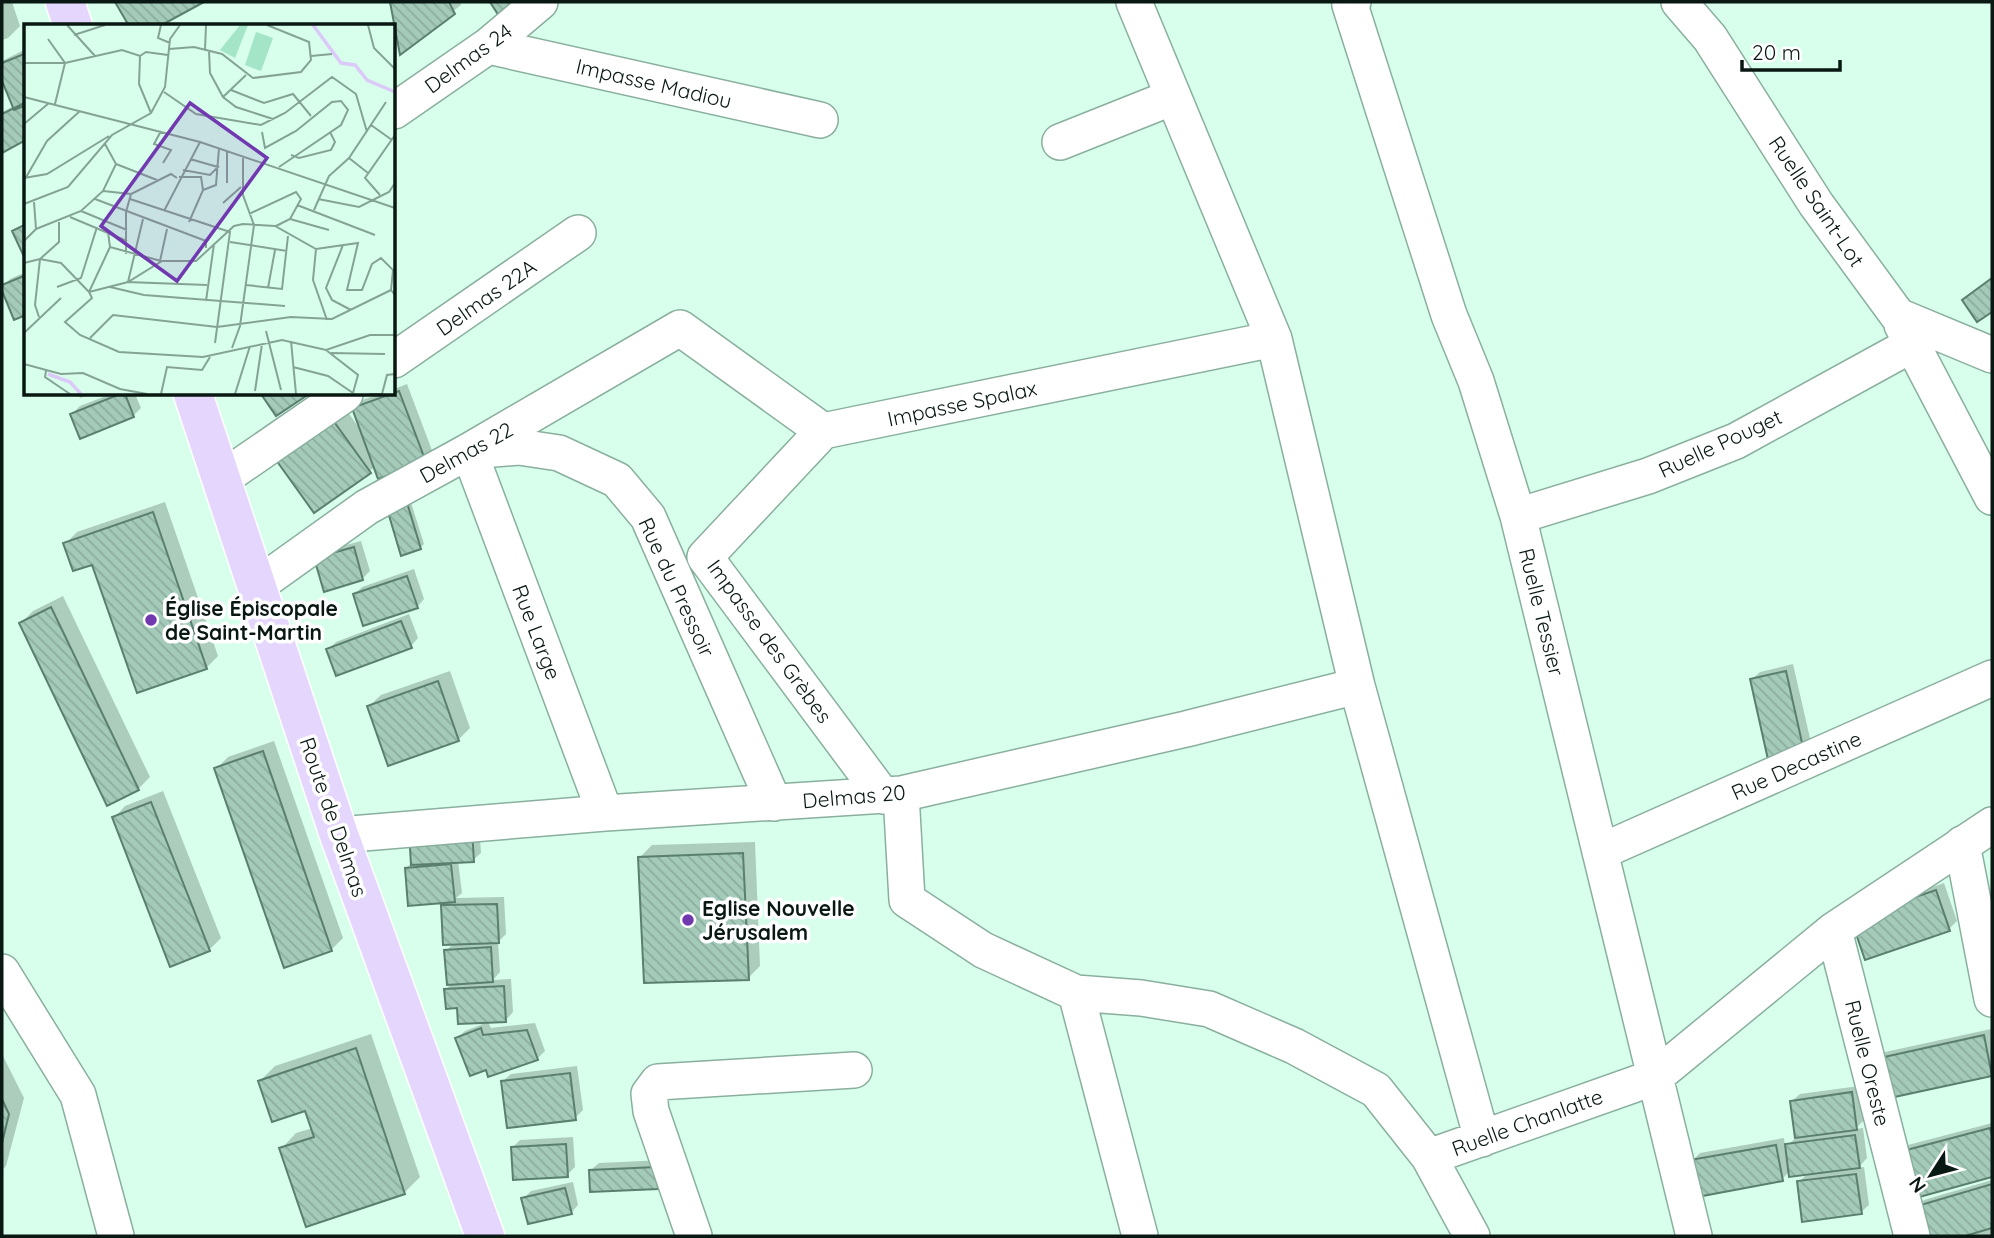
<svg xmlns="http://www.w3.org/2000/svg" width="1994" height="1238" font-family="Quicksand,sans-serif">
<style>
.shadow{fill:#0003}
.building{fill:url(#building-back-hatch);stroke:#5b7f6f;stroke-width:2}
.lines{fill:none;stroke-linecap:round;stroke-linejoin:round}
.street-casing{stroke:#8aaf9e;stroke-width:38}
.primary-casing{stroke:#fff;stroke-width:41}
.street{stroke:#fff;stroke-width:35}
.primary{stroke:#e4d6fd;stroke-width:38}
.poi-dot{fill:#7139b0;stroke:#fff;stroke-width:2.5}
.labels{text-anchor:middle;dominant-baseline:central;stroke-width:7;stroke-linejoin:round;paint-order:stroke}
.street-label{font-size:21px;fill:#091812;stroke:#fff}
.poi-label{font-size:21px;font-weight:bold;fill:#091812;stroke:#fff;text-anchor:start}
.inset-river{fill:none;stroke:#dbcaf9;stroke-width:3.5}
.inset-road{fill:none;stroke:#85a395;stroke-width:2}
.view{fill:#7139b0;fill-opacity:0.15;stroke:#7139b0;stroke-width:3.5}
.inset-edge{fill:none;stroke:#091812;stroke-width:3.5}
</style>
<defs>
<pattern id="building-back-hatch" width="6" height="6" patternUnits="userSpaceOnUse" patternTransform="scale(1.75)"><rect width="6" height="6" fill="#a4cab9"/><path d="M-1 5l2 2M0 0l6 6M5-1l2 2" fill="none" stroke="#8cad9e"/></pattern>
</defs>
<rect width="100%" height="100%" fill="#d7ffec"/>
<path class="shadow" d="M2 2H12L20 26 8 38 2 40Z
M117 2H200L157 26H131Z
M392 2H460L461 5 401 51Z
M26 49V138L2 151V112L14 106 2 77V61Z
M26 222V257L14 231Z
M26 272V313L15 318 2 287 10 279Z
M407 384 433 453 425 461 375 466 370 471 276 457 340 401 362 432 354 408 362 400 380 394H394V389Z
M78 394H93L80 398Z
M111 394H135L141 408 133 416 72 414 80 406Z
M408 493 424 544 420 548 402 553Z
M165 502 218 656 207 667 138 691 94 562 65 544 77 532Z
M361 541 370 571 362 579 324 551Z
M414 569 424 599 417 607 355 594 362 587Z
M63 596 150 777 138 789 21 623 33 611Z
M409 614 418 638 411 646 328 650 336 642Z
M1793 664 1812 747 1804 754 1752 679 1760 672Z
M450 671 470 728 458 740 369 706 381 695Z
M274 741 343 938 331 950 216 769 228 757Z
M163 791 221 938 209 950 114 818 125 806Z
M479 822 481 853 473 860 458 861 462 893 456 898 504 897 506 934 498 942 500 972 493 980 511 979 513 1012 506 1020 459 1006 446 989 453 983 446 951 454 943 443 906 448 901 406 869 412 862Z
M755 842 760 966 748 978 640 857 652 845Z
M1944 883 1957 921 1949 929 1861 912Z
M488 1022 491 1028 535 1023 545 1051 537 1059 487 1068 457 1038 465 1031Z
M1991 1029 1992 1074 1886 1097 1877 1059 1885 1052Z
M371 1034 420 1177 404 1193 281 1149 296 1133 313 1128 306 1109 260 1081 275 1066Z
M2 1054 24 1098 6 1166 2 1170Z
M577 1066 583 1110 575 1118 503 1081 511 1074Z
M1859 1086 1864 1120 1855 1129 1863 1128 1867 1158 1858 1168 1864 1167 1869 1205 1861 1212 1799 1182 1808 1173 1790 1171 1782 1179 1692 1161 1700 1153 1784 1138 1785 1147 1797 1137 1792 1101 1800 1094Z
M1992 1123V1176L1913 1197 1901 1153 1908 1145Z
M573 1137 575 1167 567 1175 512 1148 520 1140Z
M664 1160 665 1180 657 1188 591 1170 599 1163Z
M1992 1180V1236H1925L1916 1208 1924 1200Z
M573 1182 578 1205 571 1213 523 1199 531 1191Z"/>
<path class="building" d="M115 2H204L160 26H129Z
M390 2H449L455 14 400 55Z
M490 2H521L499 16Z
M24 54 26 59V105L14 110 2 81V63Z
M26 102V140L2 153V114Z
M26 224V261L12 231Z
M26 275V315L14 320 2 291V285Z
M1992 278V312L1977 322 1962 300Z
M399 391 426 462 378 479 352 408Z
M120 394H125L134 417 80 439 70 414Z
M261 394H309L276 416Z
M327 412 371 473 314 513 276 460Z
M405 496 421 549 401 556 385 502Z
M153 512 207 669 137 693 92 565 73 571 63 543Z
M354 547 363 580 324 592 314 558Z
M407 576 418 608 363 626 353 594Z
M51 607 139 790 107 806 19 623Z
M401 621 412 648 336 676 326 649Z
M1786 671 1805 756 1769 764 1750 679Z
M438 681 459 741 388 766 367 706Z
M263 751 332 951 284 968 214 768Z
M151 802 210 951 170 967 112 817Z
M472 829 474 862 411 865 409 831Z
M743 853 749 980 644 983 638 857Z
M451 864 455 902 408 906 405 868Z
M1936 890 1950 931 1865 960 1851 919Z
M497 904 499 943 443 945 441 905Z
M491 947 493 982 447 985 444 950Z
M504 986 506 1022 458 1024 457 1008 446 1009 444 989Z
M481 1028 483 1035 527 1030 538 1060 488 1077 486 1070 470 1076 455 1038Z
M1984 1035 1992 1076 1885 1099 1875 1059Z
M356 1048 405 1194 306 1227 279 1148 314 1137 305 1111 272 1122 258 1081Z
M570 1073 576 1120 507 1128 501 1081Z
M1852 1092 1857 1130 1795 1138 1790 1101Z
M2 1099 9 1114 2 1143Z
M1990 1128 1992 1136V1177L1912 1199 1899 1152Z
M1855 1135 1860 1168 1789 1177 1785 1144Z
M566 1144 568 1177 513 1180 511 1147Z
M1776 1145 1783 1181 1697 1197 1690 1160Z
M657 1167 658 1189 590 1192 589 1170Z
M1856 1174 1862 1214 1802 1222 1797 1181Z
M1992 1184V1228L1965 1236H1923L1914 1207Z
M565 1188 572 1214 528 1224 521 1198Z"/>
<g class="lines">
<defs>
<path id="street" d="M1134 2 1274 339 1357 686 1482 1139
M1353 2 1350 5 1449 315 1476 381 1518 516 1694 1236
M1679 2 1710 38 1816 204 1898 316 1992 355
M488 46 820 120
M394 111 488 46 540 2
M1060 142 1173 97
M1902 325 1992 497
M394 360 578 233
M823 431 705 557 883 796
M223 478 345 394
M1518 516 1648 476 1736 441 1911 345
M258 585 367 507 469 451 680 328 823 431 1274 339
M901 794 907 900 983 950 1076 993 1141 998 1209 1009 1294 1046 1376 1090 1429 1157 1655 1077 1834 930 1992 825
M605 813 469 451 519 447 559 453 617 480 648 517 774 803
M339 835 605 813 901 794 1186 729 1357 686
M1962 844 1992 999
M1600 852 1992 678
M1834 930 1912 1236
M2 972 78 1095 116 1236
M1076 993 1140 1236
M1429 1157 1472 1236
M694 1236 651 1111 649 1094 658 1082 854 1070"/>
<path id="primary" d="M65 2 73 26
M193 394 339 835 485 1236"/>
</defs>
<use href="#street" class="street-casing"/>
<use href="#primary" class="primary-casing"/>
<use href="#street" class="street"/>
<use href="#primary" class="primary"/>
</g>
<g class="poi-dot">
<circle cx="151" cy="620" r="7"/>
<circle cx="688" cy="920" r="7"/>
</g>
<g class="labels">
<g class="street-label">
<text transform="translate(468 58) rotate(-36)">Delmas 24</text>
<text transform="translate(654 83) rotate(13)">Impasse Madiou</text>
<text transform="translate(1817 201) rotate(56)">Ruelle Saint-Lot</text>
<text transform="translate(486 297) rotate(-35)">Delmas 22A</text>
<text transform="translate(962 403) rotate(-12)">Impasse Spalax</text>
<text transform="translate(1720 443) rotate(-25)">Ruelle Pouget</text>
<text transform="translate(466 452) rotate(-29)">Delmas 22</text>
<text transform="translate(677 587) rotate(65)">Rue du Pressoir</text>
<text transform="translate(1542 612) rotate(76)">Ruelle Tessier</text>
<text transform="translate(537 632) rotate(69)">Rue Large</text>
<text transform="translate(770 641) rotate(54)">Impasse des Grèbes</text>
<text transform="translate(1796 765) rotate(-24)">Rue Decastine</text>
<text transform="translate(854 796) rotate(-5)">Delmas 20</text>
<text transform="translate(334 817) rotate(71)">Route de Delmas</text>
<text transform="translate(1868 1063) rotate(76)">Ruelle Oreste</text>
<text transform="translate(1527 1122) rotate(-20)">Ruelle Chanlatte</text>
</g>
<g class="poi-label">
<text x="165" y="608">Église Épiscopale<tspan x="165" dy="24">de Saint-Martin</tspan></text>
<text x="702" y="908">Eglise Nouvelle<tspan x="702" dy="24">Jérusalem</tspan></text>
</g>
</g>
<g transform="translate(24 24)">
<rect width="371" height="371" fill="#d7ffec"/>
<path d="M216 1H224L211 34 196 26Z" fill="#a4e5c8"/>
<path d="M232 8 249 14 237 47 221 41Z" fill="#a4e5c8"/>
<path class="inset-river" d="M289 1 317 39 331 41 343 56 371 68M24 350 46 358 57 370"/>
<path class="inset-road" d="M43 1 71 32M137 1 134 14 146 19M344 1 350 24 371 45M50 11 81 1M24 15 41 39 31 80M145 25 170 23 198 30 229 54 277 48 287 36 285 18 243 1M181 26 182 1M185 27 186 49 199 73 212 83 249 95M116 32 115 60 127 89M287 32 308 30M0 39H41L98 26 116 32 122 28 144 31M207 66 240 79 269 70 287 92M140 68 172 90 237 101 261 89 308 53 332 70 343 108M0 73 176 118 371 184M199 73 222 51M0 100 25 79M347 101 368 116M137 107 130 120 147 126 139 139M238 108 241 124 272 107 308 78 317 77 324 86 317 101 255 143M267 131 275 134 307 126 311 118 306 108M325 134 344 149M92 140 133 156M159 146 186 151 194 143 166 135M155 153H177L179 166M0 154 23 150 85 112M1 155 23 117 56 87M203 159V127M79 167 107 170M356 171 341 154 371 111M71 175 182 217V224M106 175 206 208 191 319M294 175 335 183 365 168 371 159M199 179 217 163M0 180 44 163 88 111 127 89 141 63 146 15 156 1M273 181 351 211M290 186 305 152 325 134 362 78M57 187 103 206M140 187 176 118M225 190 272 168 277 175 266 195 252 202M46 193 103 217M119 195 104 258 183 261M266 195 305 206M165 198 179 166 192 161 195 124M12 205 57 187 79 167 92 140 81 120M84 208 86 223 65 268 68 274 41 298 56 311 95 328 179 333 258 316 302 326 346 311H371M0 217 12 205 10 178M206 218 263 227M319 221 302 264 308 276 327 286M86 223 137 237M292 225 289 256 303 296M102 230V188L107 170 147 150 153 154M136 237 143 205M0 239 16 235 37 239 65 268M222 261 258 265 264 212M33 263 57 254 73 203M86 263 120 271 261 282M244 264 251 226M65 268 104 258 138 237H172L210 202 219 200 251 202 292 225 334 219 323 266H338L348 240 357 234 369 246 367 266 371 271M182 277 190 220M15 293 11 281 16 235 35 218V198M242 307 257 366M0 309 37 274M66 314 89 291 193 303 267 293 308 295 367 266M267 317 272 370M208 324 216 302 230 201 219 171V132M302 326 334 351 329 369M307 329 361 330M0 340 37 350 59 349 96 365 123 370M269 343 304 352 329 369M22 347 21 353 46 370M231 367 238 320M137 370 143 343 178 346 186 333M211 370 226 322M345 370H358L363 351 371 350"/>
<path class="view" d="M166 79 243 134 153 257 77 202Z"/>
<rect width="371" height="371" class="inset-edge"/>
</g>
<rect width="1994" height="1238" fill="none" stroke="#091812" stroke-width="7"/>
<g transform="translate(1931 1175) rotate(234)" stroke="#ffffff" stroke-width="5" paint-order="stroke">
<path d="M0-5L12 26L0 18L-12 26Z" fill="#091812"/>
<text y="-10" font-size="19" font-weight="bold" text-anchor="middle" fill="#091812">N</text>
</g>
<path d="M1742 60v10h98v-10" fill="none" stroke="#091812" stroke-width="3.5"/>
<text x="1752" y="60" font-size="21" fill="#091812" stroke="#ffffff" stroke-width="5" paint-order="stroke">20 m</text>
</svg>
